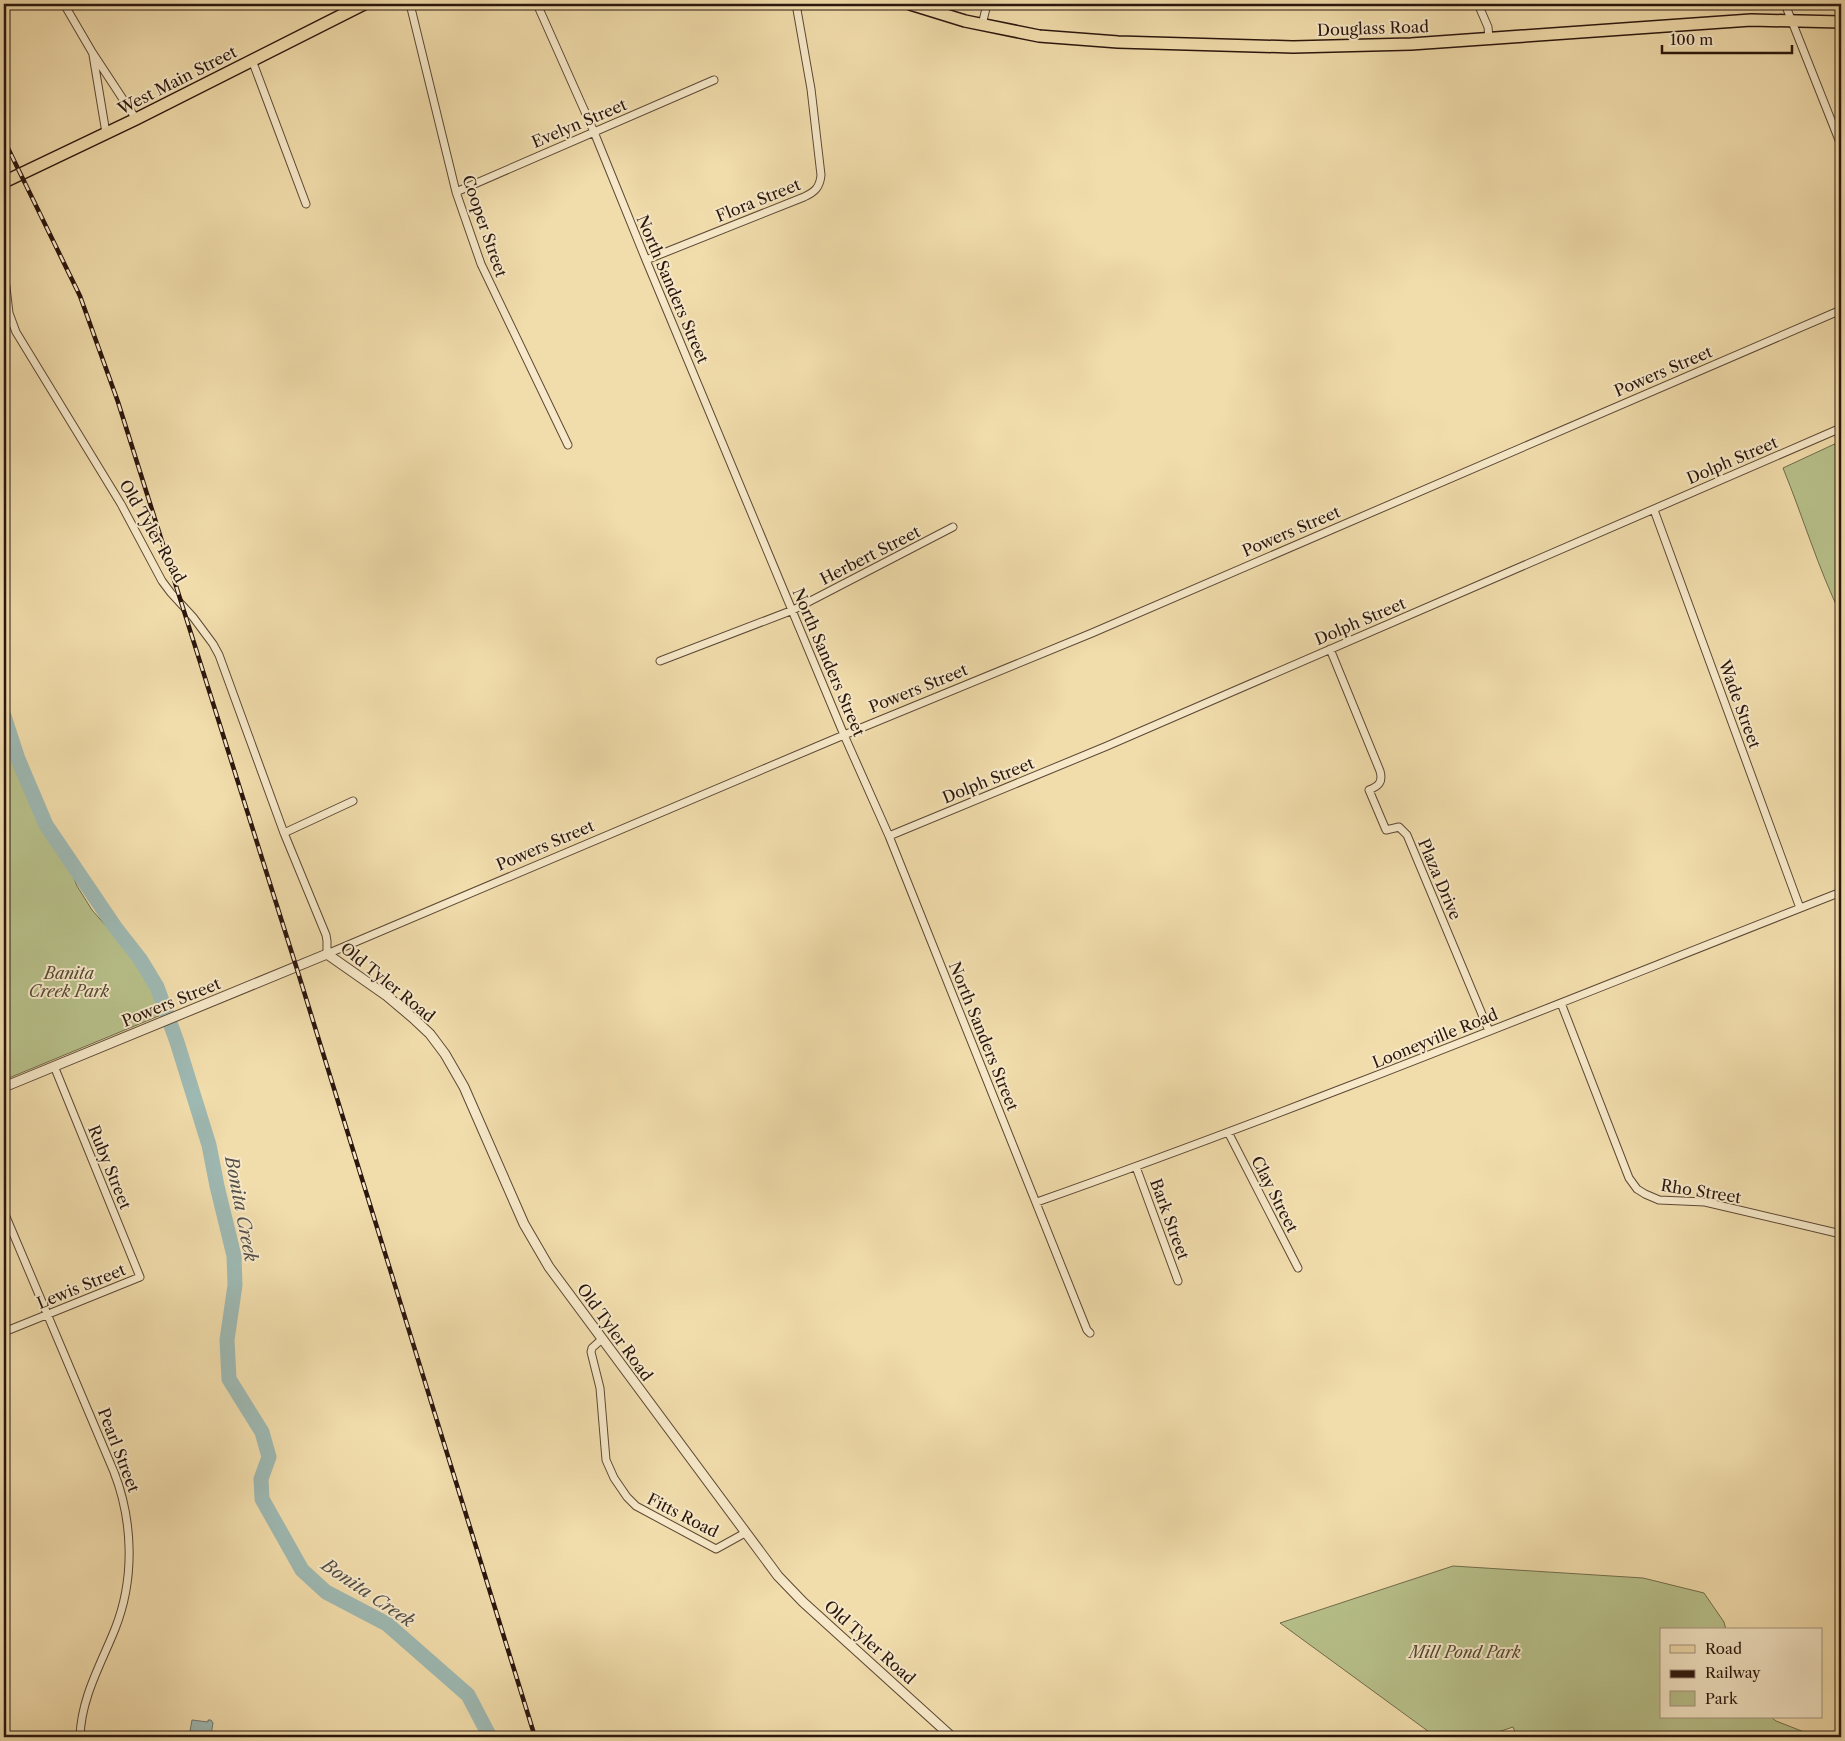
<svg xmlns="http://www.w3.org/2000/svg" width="1845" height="1741" font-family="'Libre Caslon Text',serif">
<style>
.green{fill:#b8c18b;stroke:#726c4c}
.water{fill:url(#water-ripples);stroke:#707871}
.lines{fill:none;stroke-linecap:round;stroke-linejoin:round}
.river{stroke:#9eb9b3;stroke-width:15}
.minor-casing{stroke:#5c4835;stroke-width:9}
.tertiary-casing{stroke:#5c4835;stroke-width:11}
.primary-casing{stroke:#2b160e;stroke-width:14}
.minor{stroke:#f6e8c8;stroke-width:7}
.tertiary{stroke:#f6e8c8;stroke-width:9}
.primary{stroke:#f1dcab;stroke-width:11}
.rail-casing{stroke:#2b160e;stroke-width:4.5}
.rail{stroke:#f6e8c8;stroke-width:2.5;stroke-dasharray:8;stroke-linecap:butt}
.labels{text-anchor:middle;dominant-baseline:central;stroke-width:4;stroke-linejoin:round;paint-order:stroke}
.street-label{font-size:16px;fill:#2b160e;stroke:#f6e8c8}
.park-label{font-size:16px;font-style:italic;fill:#554934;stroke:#f6e8c8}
.water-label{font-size:18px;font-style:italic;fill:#534f48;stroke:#f6e8c8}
</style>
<defs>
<pattern id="water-ripples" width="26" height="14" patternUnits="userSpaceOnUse" patternTransform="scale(1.25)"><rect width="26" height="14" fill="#9eb9b3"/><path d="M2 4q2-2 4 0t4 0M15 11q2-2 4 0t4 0" fill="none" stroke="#889e99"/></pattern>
</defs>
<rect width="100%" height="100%" fill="#f1dcab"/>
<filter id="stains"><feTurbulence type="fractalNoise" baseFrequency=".004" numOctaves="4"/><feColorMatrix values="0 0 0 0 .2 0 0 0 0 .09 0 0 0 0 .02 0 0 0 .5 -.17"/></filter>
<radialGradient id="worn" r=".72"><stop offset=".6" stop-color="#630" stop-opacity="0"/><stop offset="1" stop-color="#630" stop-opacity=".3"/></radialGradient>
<path class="green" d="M1841 441V615C1818 568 1803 517 1783 468Z
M4 731 44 828 65 857 77 886 92 910 136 960 149 983 161 1015 4 1080Z
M1453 1566 1643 1578 1704 1593 1724 1622 1726 1630H1661V1717H1771L1776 1721 1817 1737H1517L1513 1727 1483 1737H1436L1280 1623Z"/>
<path class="water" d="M192 1720 208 1722V1720H211L213 1723 211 1735 209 1737 192 1734V1732L190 1731Z"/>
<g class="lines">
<path class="river" d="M4 716 18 759 46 825 115 927 140 959 157 987 177 1042 209 1145 217 1186 234 1256 235 1285 227 1340 229 1379 262 1432 269 1457 261 1479 262 1499 302 1570 326 1592 387 1624 468 1695 490 1737"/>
<defs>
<path id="minor" d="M64 4 92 52 136 119
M410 4 456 192 481 264 568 445
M537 4 594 132 646 260 844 735 889 836 1087 1330 1090 1333
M1478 4 1488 27 1489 39
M1785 4 1841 145
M982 25 987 4
M93 55 106 133
M252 60 306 204
M456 192 714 80
M646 260 804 197C815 192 820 187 821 175L811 89 796 4
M4 270 9 313 16 332 121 504 162 581 171 593 193 617 213 644 219 655 284 833 326 935 327 941V954L844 735 1092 633 1841 310
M1654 510 1800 908
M1330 649 1380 771C1383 782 1379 786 1369 790L1386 830 1399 827 1407 835 1489 1031
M660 661 793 610 953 527
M284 833 353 801
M889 836 1107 746 1841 428
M1561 1003 1629 1178 1637 1189 1645 1194 1659 1200 1705 1202 1841 1234
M1228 1132 1298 1268
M1136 1167 1178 1281
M1037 1202C1308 1106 1574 997 1841 892
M4 1212 114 1472C133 1521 135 1579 115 1629 101 1664 81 1698 80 1737
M4 1332 140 1277 54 1066
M602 1339 592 1348 591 1352 600 1388 606 1460 614 1478 627 1497 636 1506 716 1549 745 1533"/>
<path id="tertiary" d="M4 1087 327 954 387 996 413 1018 430 1034 445 1054 464 1087 524 1224 549 1267 778 1576 803 1602 952 1737"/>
<path id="primary" d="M910 4 965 21 1039 36 1118 42 1293 47 1411 44 1751 20 1841 22
M4 182 136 119 364 4"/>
</defs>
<use href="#minor" class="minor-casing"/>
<use href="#tertiary" class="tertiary-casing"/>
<use href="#primary" class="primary-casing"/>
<use href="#minor" class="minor"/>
<use href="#tertiary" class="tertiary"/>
<use href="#primary" class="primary"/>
<defs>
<path id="rail" d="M4 140 80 296 118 402 296 966 535 1737"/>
</defs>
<use href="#rail" class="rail-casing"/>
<use href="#rail" class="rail"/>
</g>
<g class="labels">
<g class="street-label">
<text transform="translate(1373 28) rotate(-2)">Douglass Road</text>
<text transform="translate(177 80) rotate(-27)">West Main Street</text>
<text transform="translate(579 123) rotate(-23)">Evelyn Street</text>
<text transform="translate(758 200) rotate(-22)">Flora Street</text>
<text transform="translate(485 226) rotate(71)">Cooper Street</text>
<text transform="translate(673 289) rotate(67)">North Sanders Street</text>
<text transform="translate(1663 371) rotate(-23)">Powers Street</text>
<text transform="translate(1732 460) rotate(-23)">Dolph Street</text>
<text transform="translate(153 531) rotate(60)">Old Tyler Road</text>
<text transform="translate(1291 531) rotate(-23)">Powers Street</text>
<text transform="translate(870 555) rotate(-27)">Herbert Street</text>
<text transform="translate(1360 621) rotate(-23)">Dolph Street</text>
<text transform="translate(829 662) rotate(67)">North Sanders Street</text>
<text transform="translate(918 688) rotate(-22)">Powers Street</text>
<text transform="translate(1740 704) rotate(70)">Wade Street</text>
<text transform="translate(988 780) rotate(-22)">Dolph Street</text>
<text transform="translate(545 845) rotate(-23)">Powers Street</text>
<text transform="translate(1440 879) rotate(67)">Plaza Drive</text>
<text transform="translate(388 982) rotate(39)">Old Tyler Road</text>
<text transform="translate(171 1002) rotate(-22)">Powers Street</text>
<text transform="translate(984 1036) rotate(68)">North Sanders Street</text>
<text transform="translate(1435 1038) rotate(-22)">Looneyville Road</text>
<text transform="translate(110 1167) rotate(68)">Ruby Street</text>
<text transform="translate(1701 1191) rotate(9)">Rho Street</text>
<text transform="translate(1275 1194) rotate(63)">Clay Street</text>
<text transform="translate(1170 1219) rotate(70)">Bark Street</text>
<text transform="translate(81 1286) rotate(-22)">Lewis Street</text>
<text transform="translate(615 1332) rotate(54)">Old Tyler Road</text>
<text transform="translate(119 1450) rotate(69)">Pearl Street</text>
<text transform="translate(683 1515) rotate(27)">Fitts Road</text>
<text transform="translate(870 1642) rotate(42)">Old Tyler Road</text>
</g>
<g class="park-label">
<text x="69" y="973">Banita<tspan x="69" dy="18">Creek Park</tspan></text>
<text x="1465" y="1652">Mill Pond Park</text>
</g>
<g class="water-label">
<text transform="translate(241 1209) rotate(79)">Bonita Creek</text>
<text transform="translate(368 1593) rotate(34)">Bonita Creek</text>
</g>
</g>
<rect width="1845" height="1741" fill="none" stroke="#f1dcab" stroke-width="20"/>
<rect x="5" y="5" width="1835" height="1731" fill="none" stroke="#2b160e" stroke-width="2.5"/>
<rect x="10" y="10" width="1825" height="1721" fill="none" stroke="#2b160e"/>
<rect x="1660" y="1628" width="162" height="90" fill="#f6e8c8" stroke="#a5947e"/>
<rect x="1670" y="1645" width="25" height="8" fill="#f1dcab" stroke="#a5947e"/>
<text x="1705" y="1654" font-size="15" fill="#2b160e">Road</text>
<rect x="1670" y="1670" width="25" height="8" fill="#2b160e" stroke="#a5947e"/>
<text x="1705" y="1678" font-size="15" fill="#2b160e">Railway</text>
<rect x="1670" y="1691" width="25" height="15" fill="#b8c18b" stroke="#a5947e"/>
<text x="1705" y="1704" font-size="15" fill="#2b160e">Park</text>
<path d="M1662 45v8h130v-8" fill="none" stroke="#2b160e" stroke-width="2.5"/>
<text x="1670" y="45" font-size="15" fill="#2b160e" stroke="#f6e8c8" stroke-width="4" paint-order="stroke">100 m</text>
<rect width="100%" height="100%" filter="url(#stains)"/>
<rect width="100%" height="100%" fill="url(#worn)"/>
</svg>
